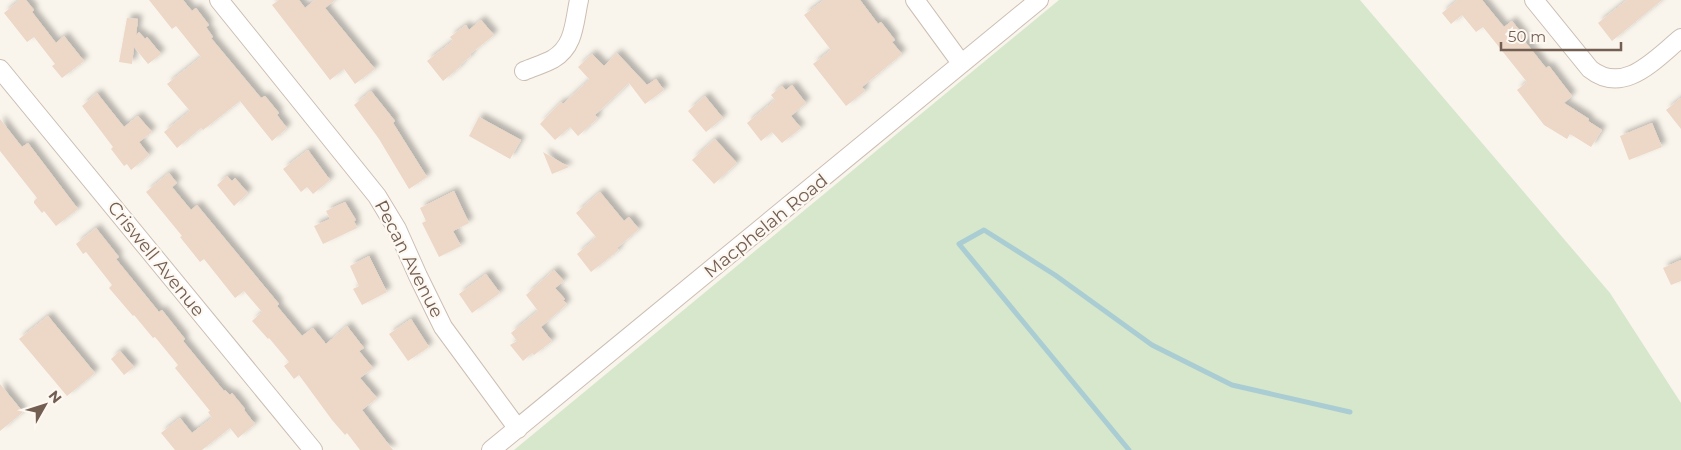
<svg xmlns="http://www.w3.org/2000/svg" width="1681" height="450" font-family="Montserrat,sans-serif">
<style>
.green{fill:#d6e7cc}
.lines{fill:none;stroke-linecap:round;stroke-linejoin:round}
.stream{stroke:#aaccd3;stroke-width:5}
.building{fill:#edd7c7;filter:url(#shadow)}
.minor-casing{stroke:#ccbeb3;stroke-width:20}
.minor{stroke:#fff;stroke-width:18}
.labels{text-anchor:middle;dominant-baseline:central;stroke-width:4.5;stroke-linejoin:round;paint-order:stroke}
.street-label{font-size:18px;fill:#735e52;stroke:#fdf9f2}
</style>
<defs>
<filter id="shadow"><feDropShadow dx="4.5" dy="-4.5" stdDeviation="2.5" flood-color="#0004"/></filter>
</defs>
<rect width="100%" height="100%" fill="#faf5ec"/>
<path class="green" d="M1059 0H1360L1610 293 1681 403V450H514Z"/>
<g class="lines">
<path class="stream" d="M1129 450 959 244 984 230 1055 275 1152 345 1232 385 1350 412"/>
</g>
<path class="building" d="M20 0H26L34 10 32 12 56 43 64 36 84 61 62 78 52 66 55 64 34 37 27 42 4 13Z
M149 0H183L192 11 196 8 209 25 206 27 213 37 211 38 261 98 265 96 279 113 277 115 287 128 272 141 240 101 203 130 201 128 177 148 164 132 190 111 167 84 201 57 176 26 172 29Z
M279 0H299L305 8 315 0H335L325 8 375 69 355 84 344 69 330 80 272 5Z
M824 0H860L878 24 881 22 895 40 892 42 902 54 862 87 865 91 846 106 813 64 831 50 804 15Z
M1458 0H1482L1504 27 1512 21 1525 37 1523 39 1546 68 1549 66 1572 96 1564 103 1589 119 1588 121 1602 130 1591 147 1570 134 1567 139 1544 125 1517 90 1527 82 1483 27 1476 32 1462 15 1451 24 1442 13Z
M1627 0H1662L1612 41 1598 23Z
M127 18 138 19 136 35 139 32 145 39 147 37 161 54 148 64 134 47 132 64 119 62Z
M481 20 494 35 470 54 471 56 460 65 461 66 443 81 427 61 453 41 450 37 466 25 469 30Z
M617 53 647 85 656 79 664 90 645 104 629 83 595 115 598 118 578 136 570 127 555 140 540 124 561 102 563 104 588 81 589 79 578 67 592 54 604 66Z
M792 85 806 103 791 116 801 128 782 143 772 132 761 141 747 123 775 100 771 95 782 86 786 90Z
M371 91 395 121 393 123 427 177 409 189 379 139 354 105Z
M97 93 124 127 138 116 152 132 139 142 149 155 131 170 127 164 124 166 111 149 113 147 82 106Z
M705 96 723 118 706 132 688 111Z
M1681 98V129L1666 110Z
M479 117 521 140 510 159 469 136Z
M0 119 22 147 28 143 78 209 56 226 44 211 42 213 34 203V201L37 198 0 151Z
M1652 123 1662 147 1629 160 1620 136Z
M715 139 737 163 714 184 692 160Z
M308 150 330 180 313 194 307 187 301 192 283 169Z
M543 152 569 167 552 174Z
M169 173 177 183 172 187 191 210 197 205 279 304 277 306 302 336 313 328 326 344 347 326 364 348 359 351 373 368 360 378 377 398 362 410 393 450H360L347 433 345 435 332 420 299 375 294 379 284 366 289 362 269 338 268 339 252 321 262 312 244 291 235 298 204 259 200 262 180 237 182 236 146 192Z
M227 176 232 181 235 178 248 193 234 206 217 185Z
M454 191 469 223 453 231 461 246 439 257 422 223 426 221 420 208Z
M600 192 624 221 629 217 639 229 617 248 619 250 591 272 577 254 594 240 593 239 596 237 576 213Z
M345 202 356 220 354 221 357 228 323 244 314 226 330 219 326 211Z
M96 228 119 257 116 259 159 312 162 310 185 339 183 341 224 391 225 390 230 395 232 393 245 409 244 410 255 424 238 438 230 428 202 450H175L161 433 180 418 192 433 212 418 208 412 210 411 175 368 178 365 155 337 153 338 134 315 133 316 109 288 112 285 86 252 83 254 76 244Z
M369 256 387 292 362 305 353 289 359 286 350 266Z
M1681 260V281L1671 285 1663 268Z
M554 270 564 281 555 288 565 299 563 300 567 304 541 327 552 341 534 355 532 353 523 361 510 345 517 341 511 333 538 311 526 295Z
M486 274 500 293 472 313 459 294Z
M48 316 95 373 67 396 19 339Z
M411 319 429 347 408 361 389 334Z
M120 351 134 367 124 375 111 359Z
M0 384 23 412 0 431Z"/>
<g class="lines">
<defs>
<path id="minor" d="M219 0 377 196 397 229 418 276 443 327 518 429
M915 0 961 63
M1534 0 1590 69C1624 96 1655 59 1681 38
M0 69 313 450
M524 71C533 67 544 64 553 59 575 46 574 22 579 0
M491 450 1039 0"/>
</defs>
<use href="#minor" class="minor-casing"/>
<use href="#minor" class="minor"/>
</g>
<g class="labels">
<g class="street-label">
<text transform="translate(766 226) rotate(-39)">Macphelah Road</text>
<text transform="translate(156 259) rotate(51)">Criswell Avenue</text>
<text transform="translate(409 259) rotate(63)">Pecan Avenue</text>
</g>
</g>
<g transform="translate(45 405) rotate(51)" stroke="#fdf9f2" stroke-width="4" paint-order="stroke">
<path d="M0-4L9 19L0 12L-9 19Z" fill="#735e52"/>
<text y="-8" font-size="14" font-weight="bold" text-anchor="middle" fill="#735e52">N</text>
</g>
<path d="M1501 42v8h120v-8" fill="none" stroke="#735e52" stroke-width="2.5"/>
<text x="1508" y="42" font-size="15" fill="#735e52" stroke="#fdf9f2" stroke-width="4" paint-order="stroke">50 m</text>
</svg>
